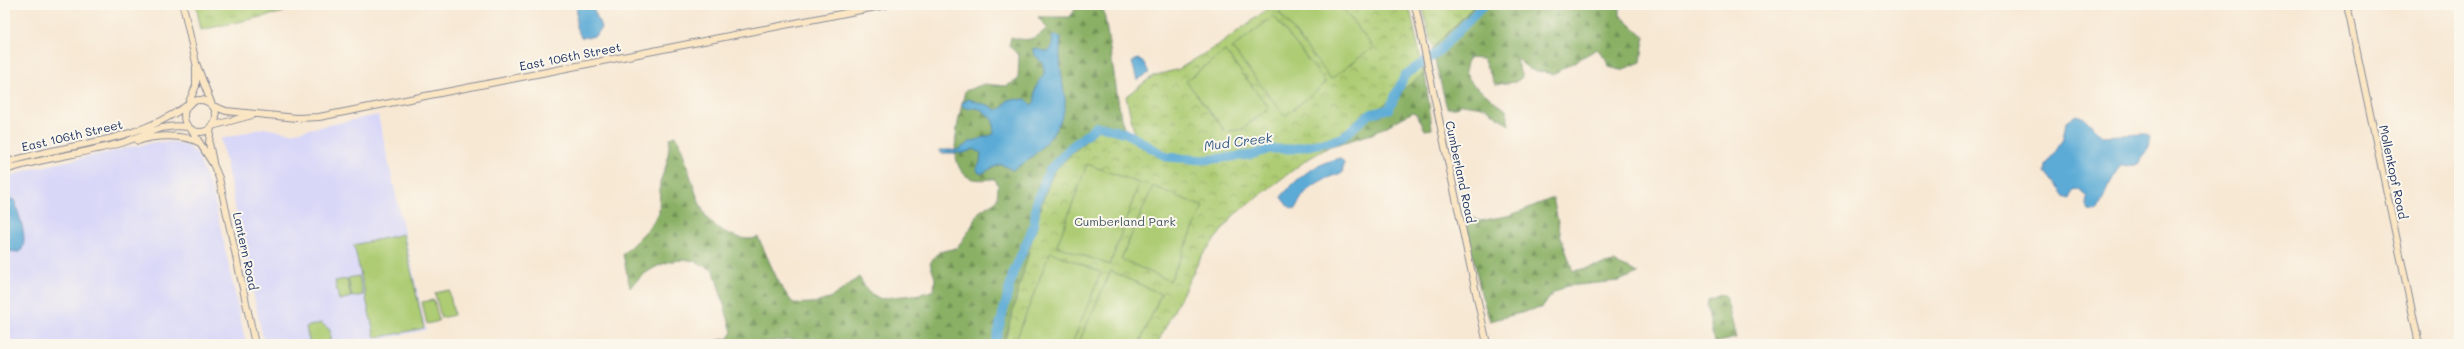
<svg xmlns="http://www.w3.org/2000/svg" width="2464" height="349" font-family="Mali,sans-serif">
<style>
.built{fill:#d8d7f8}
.grass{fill:url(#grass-tufts);stroke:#647e68}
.forest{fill:url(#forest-firs);stroke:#527062}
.park{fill:url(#park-crowns);stroke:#647e68}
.pitch{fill:#adcc73;stroke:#647e68}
.water{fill:#5cabd6;stroke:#3c6d9a}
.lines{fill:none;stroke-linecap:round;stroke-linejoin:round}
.river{stroke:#5cabd6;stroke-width:9}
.secondary-casing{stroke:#898c99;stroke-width:8}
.secondary{stroke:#fbe6c4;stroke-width:6}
.labels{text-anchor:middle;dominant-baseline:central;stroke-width:4;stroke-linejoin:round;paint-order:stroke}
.street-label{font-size:12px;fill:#1b2f5e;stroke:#fbf7ec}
.park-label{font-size:12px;fill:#405663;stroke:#fbf7ec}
.water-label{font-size:13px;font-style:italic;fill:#325a88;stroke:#fbf7ec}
</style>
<defs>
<pattern id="grass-tufts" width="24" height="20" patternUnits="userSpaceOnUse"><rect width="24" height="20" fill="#adcc73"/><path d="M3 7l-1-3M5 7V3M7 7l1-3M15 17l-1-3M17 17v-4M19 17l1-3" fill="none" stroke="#8ca662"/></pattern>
<pattern id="forest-firs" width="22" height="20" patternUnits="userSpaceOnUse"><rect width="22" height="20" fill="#8ab065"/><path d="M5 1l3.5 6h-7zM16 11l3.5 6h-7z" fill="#709056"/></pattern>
<pattern id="park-crowns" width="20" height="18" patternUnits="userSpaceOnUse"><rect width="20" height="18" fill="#adcc73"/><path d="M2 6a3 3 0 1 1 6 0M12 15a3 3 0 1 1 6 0" fill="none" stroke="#8ca662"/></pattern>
</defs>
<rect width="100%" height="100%" fill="#fbf7ec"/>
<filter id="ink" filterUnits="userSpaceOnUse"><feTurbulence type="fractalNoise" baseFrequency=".025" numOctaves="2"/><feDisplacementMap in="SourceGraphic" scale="8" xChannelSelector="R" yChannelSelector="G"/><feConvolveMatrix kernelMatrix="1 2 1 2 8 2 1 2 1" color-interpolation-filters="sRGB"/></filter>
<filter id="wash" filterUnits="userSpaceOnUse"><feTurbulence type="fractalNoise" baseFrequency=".012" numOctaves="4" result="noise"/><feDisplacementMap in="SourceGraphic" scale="16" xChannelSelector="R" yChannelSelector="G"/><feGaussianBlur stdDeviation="0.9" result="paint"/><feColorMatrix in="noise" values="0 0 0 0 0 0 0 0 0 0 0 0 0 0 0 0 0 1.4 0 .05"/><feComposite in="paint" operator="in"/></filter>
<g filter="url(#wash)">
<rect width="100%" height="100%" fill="#f7e8d4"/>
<path class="built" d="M378 115 426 330 359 344H264L221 139 264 128 290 133Z
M155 142H175L188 146 197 154 213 194 246 344H5V178L27 170Z"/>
<path class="grass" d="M196 5H282L284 12 201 30Z
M1422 5H1475L1434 47 1430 40Z"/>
<path class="forest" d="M1078 5H1101L1104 12 1121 118 1128 142 1011 344H847L808 343 792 339 749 344H702L728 338 732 332 714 271C708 268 701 263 694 261 670 256 644 270 630 288L623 254 649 228 659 213 660 182 667 163 670 138 675 136 680 143C687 163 696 201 707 218 716 230 744 244 758 237 770 261 776 283 793 303 828 305 832 297 859 277L868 292 881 299C899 295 917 297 934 290L935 278 930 263 939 252 957 248 970 229 979 212 997 200 998 186 995 179C987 179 976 181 970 178 943 166 961 112 965 91L984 84 1006 86 1018 80 1019 55 1009 46 1011 37C1027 42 1035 40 1047 28L1038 17H1070Z
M1476 5H1620V15L1644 37 1641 62 1621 70 1608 67 1606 59 1597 49 1553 74 1531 70 1515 58 1522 77 1516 82 1495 84 1483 59 1468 58 1465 72 1471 83 1506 110 1509 125 1485 107 1461 104 1457 108H1447L1432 49Z
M1424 65 1432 129 1425 130 1417 114 1413 112 1372 134 1287 159Z
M1553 198 1561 237 1573 271 1614 262 1638 273 1619 281 1567 286 1552 294 1543 307 1490 321 1481 293 1463 210 1480 221 1511 215Z
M1721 295 1726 297 1736 338 1714 343 1707 305 1708 300Z"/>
<path class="park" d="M1273 5H1409L1424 73 1332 145 1305 161 1234 215 1201 257 1157 344H1004L1042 203 1054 171 1099 129 1135 136 1126 96 1153 76 1179 69 1223 42Z"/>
<path class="pitch" d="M1287 5H1340L1373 47 1331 79 1279 12Z
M1274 16 1326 83 1285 116 1232 48Z
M1225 51 1269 108 1242 129 1226 132 1186 81Z
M1087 164 1139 183 1110 265 1057 246Z
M1153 186 1203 207 1170 281 1121 259Z
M403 234 424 328 375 338 354 245Z
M1050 252 1101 272 1072 344H1026L1016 340Z
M1111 271 1161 294 1139 344H1078Z
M359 276 363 295 352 297 348 278Z
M347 279 351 297 339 300 335 281Z
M449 290 454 315 441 318 435 293Z
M434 300 439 321 427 324 422 302Z
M321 323 330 330V344H310L306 327Z"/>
<path class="water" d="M577 5H592L601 27C598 37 591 38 581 37L576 27Z
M1056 35 1061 38C1058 57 1062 79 1065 99 1068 124 1034 160 1012 170L1001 164 980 174 976 168 980 163 981 153 974 149 964 153H941L939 150H958L970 142 994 134 993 121C989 116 983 109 976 108 969 107 966 111 961 104L968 99 990 106 996 110 1002 108 1008 100 1026 99 1031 105 1034 103C1036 99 1034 95 1035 91 1036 81 1048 77 1043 65 1041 58 1032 57 1033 48 1044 50 1054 58 1052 37Z
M1138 59 1145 64 1149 73 1137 80 1132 62Z
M2076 115 2083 117 2103 136 2144 134 2150 137 2148 149 2138 165 2120 166 2108 187 2097 212 2089 211 2086 205 2087 197 2079 190 2073 191 2070 198 2064 196 2045 172 2046 165 2063 139 2066 122Z
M1340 158 1344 162 1342 173C1321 179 1304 187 1296 209 1288 208 1285 203 1281 197 1298 177 1314 164 1340 158Z
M5 196 15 201C18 215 30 240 20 252L5 251Z"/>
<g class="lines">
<path class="river" d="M995 344 1013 273 1034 225 1036 204 1049 170 1070 148 1097 126 1126 133 1167 157 1203 160 1251 155 1270 149H1292L1332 141 1343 137 1369 114 1389 109 1405 75 1437 53 1484 5"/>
</g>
</g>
<g filter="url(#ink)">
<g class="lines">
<defs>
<path id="secondary" d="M183 5 196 63 212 105
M1415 5C1438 118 1463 231 1487 344
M2347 5 2419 344
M184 116a16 16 0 1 1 32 0a16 16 0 1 1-32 0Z
M188 104 196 86V67
M213 106 226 111 297 118 319 117 886 5
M212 126 252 115
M211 127 209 143 213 162
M191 129 213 164 219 178 255 344
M138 141C155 135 184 134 200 143
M5 163C65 143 133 144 186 106
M5 170C42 158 81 154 118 144 146 136 158 123 188 127"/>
</defs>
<use href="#secondary" class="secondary-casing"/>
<use href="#secondary" class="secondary"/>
</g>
</g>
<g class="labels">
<g class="street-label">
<text transform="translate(570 56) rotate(-11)">East 106th Street</text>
<text transform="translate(72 135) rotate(-13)">East 106th Street</text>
<text transform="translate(1461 172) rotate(78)">Cumberland Road</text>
<text transform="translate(2394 172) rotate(78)">Mollenkopf Road</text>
<text transform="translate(246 251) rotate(78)">Lantern Road</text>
</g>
<g class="park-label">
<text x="1125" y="221">Cumberland Park</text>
</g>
<g class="water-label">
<text transform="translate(1238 141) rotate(-7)">Mud Creek</text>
</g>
</g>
<rect width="2464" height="349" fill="none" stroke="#fbf7ec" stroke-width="20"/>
</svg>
